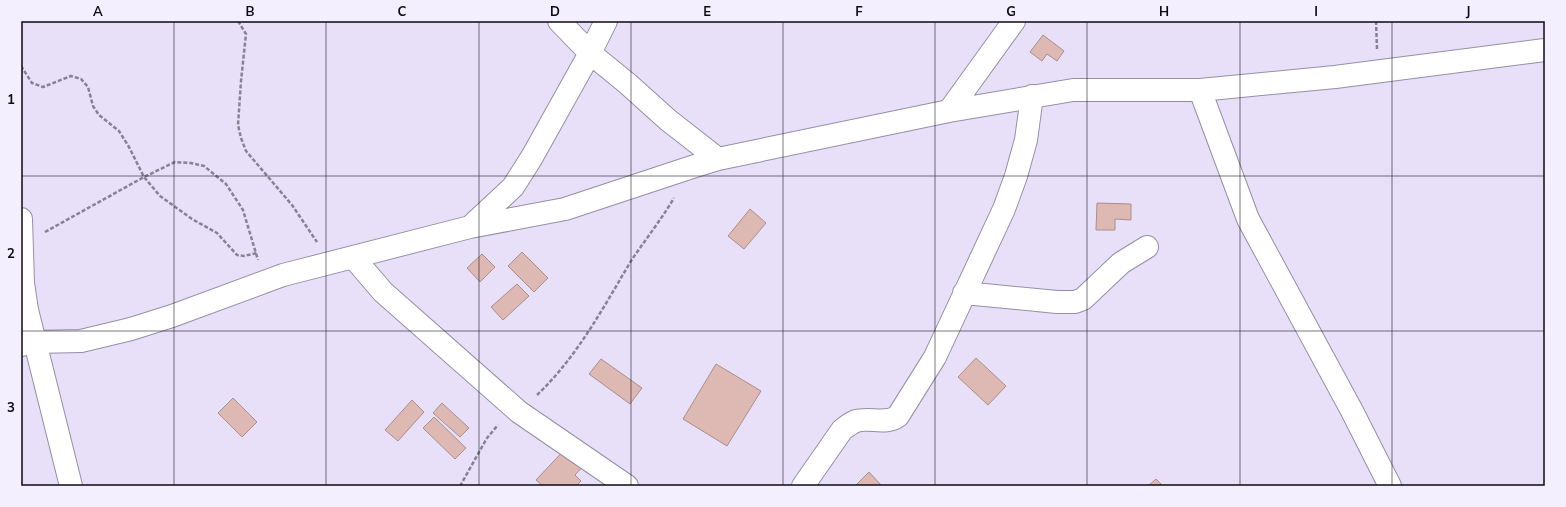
<svg xmlns="http://www.w3.org/2000/svg" width="1566" height="507" font-family="Mulish,sans-serif">
<style>
.building{fill:#deb9b3;stroke:#aa8e8a}
.lines{fill:none;stroke-linecap:round;stroke-linejoin:round}
.minor-casing{stroke:#958fa5;stroke-width:24}
.path{stroke:#878293;stroke-width:2.5;stroke-dasharray:4 2;stroke-linecap:butt}
.minor{stroke:#fff;stroke-width:22}
.grid{fill:none;stroke:#0c0a12;stroke-width:1;stroke-opacity:0.55}
.neatline{fill:none;stroke:#0c0a12;stroke-width:1.5}
.grid-label{font-size:13px;text-anchor:middle;font-weight:bold;fill:#0c0a12}
</style>
<rect width="100%" height="100%" fill="#e7e0f8"/>
<path class="building" d="M1043 35 1064 51 1057 61 1047 54 1042 61 1030 52Z
M1097 203 1131 204V220L1115 219V230H1096Z
M750 209 766 223 744 249 728 236Z
M522 252 548 278 534 292 508 266Z
M482 254 495 267 480 282 467 268Z
M517 284 529 296 503 320 491 307Z
M976 358 1006 386 988 405 958 377Z
M601 359 642 388 630 404 589 374Z
M716 364 761 391 727 446 683 419Z
M233 398 257 422 242 437 218 413Z
M412 400 424 412 398 441 385 430Z
M442 403 469 428 460 437 433 413Z
M434 417 466 448 455 459 423 428Z
M567 447 585 464 575 475 581 481 576 486H543L536 480Z
M869 472 881 485 880 486H855Z
M1156 479 1163 486H1148Z"/>
<g class="lines">
<defs>
<path id="minor" d="M559 21 590 53 628 84 668 120 718 159
M1200 90 1248 219 1352 411 1390 486
M949 111 1014 21
M21 219 23 283 27 310 71 486
M470 227 513 187 532 157 590 53 606 21
M353 257 383 292 519 412 627 486
M964 293 1057 302H1075L1083 299 1121 263 1147 247
M21 345 34 342 81 341 131 329 172 316 283 275 470 227 565 209 692 167 718 159 949 111 1073 90H1200L1335 77 1545 50
M803 486 842 430C847 426 851 423 856 421 869 417 887 425 898 416L935 357 1004 209 1016 176 1026 140 1032 96"/>
</defs>
<use href="#minor" class="minor-casing"/>
<path class="path" d="M238 21 246 34 241 81 238 125 241 138 246 151 292 205 317 242
M1376 21 1377 49
M21 66 32 83 43 87 71 76 81 79 88 87 93 106 99 115 119 131 129 147 144 177 160 196 192 219 217 233 237 255 244 256 257 253
M45 232 144 177 175 162 191 163 204 166 226 184 243 210 258 260
M537 395C577 357 603 308 631 261 645 240 661 220 674 198
M460 486 487 438 498 425"/>
<use href="#minor" class="minor"/>
</g>
<path class="grid" d="M174 21V486M326 21V486M479 21V486M631 21V486M783 21V486M935 21V486M1087 21V486M1240 21V486M1392 21V486M21 176H1545M21 331H1545"/>
<rect width="1566" height="507" fill="none" stroke="#f3effe" stroke-width="44"/>
<rect x="22" y="22" width="1522" height="463" class="neatline"/>
<g class="grid-label">
<text x="98" y="16">A</text>
<text x="250" y="16">B</text>
<text x="402" y="16">C</text>
<text x="555" y="16">D</text>
<text x="707" y="16">E</text>
<text x="859" y="16">F</text>
<text x="1011" y="16">G</text>
<text x="1164" y="16">H</text>
<text x="1316" y="16">I</text>
<text x="1468" y="16">J</text>
<text x="11" y="104">1</text>
<text x="11" y="258">2</text>
<text x="11" y="412">3</text>
</g>
</svg>
